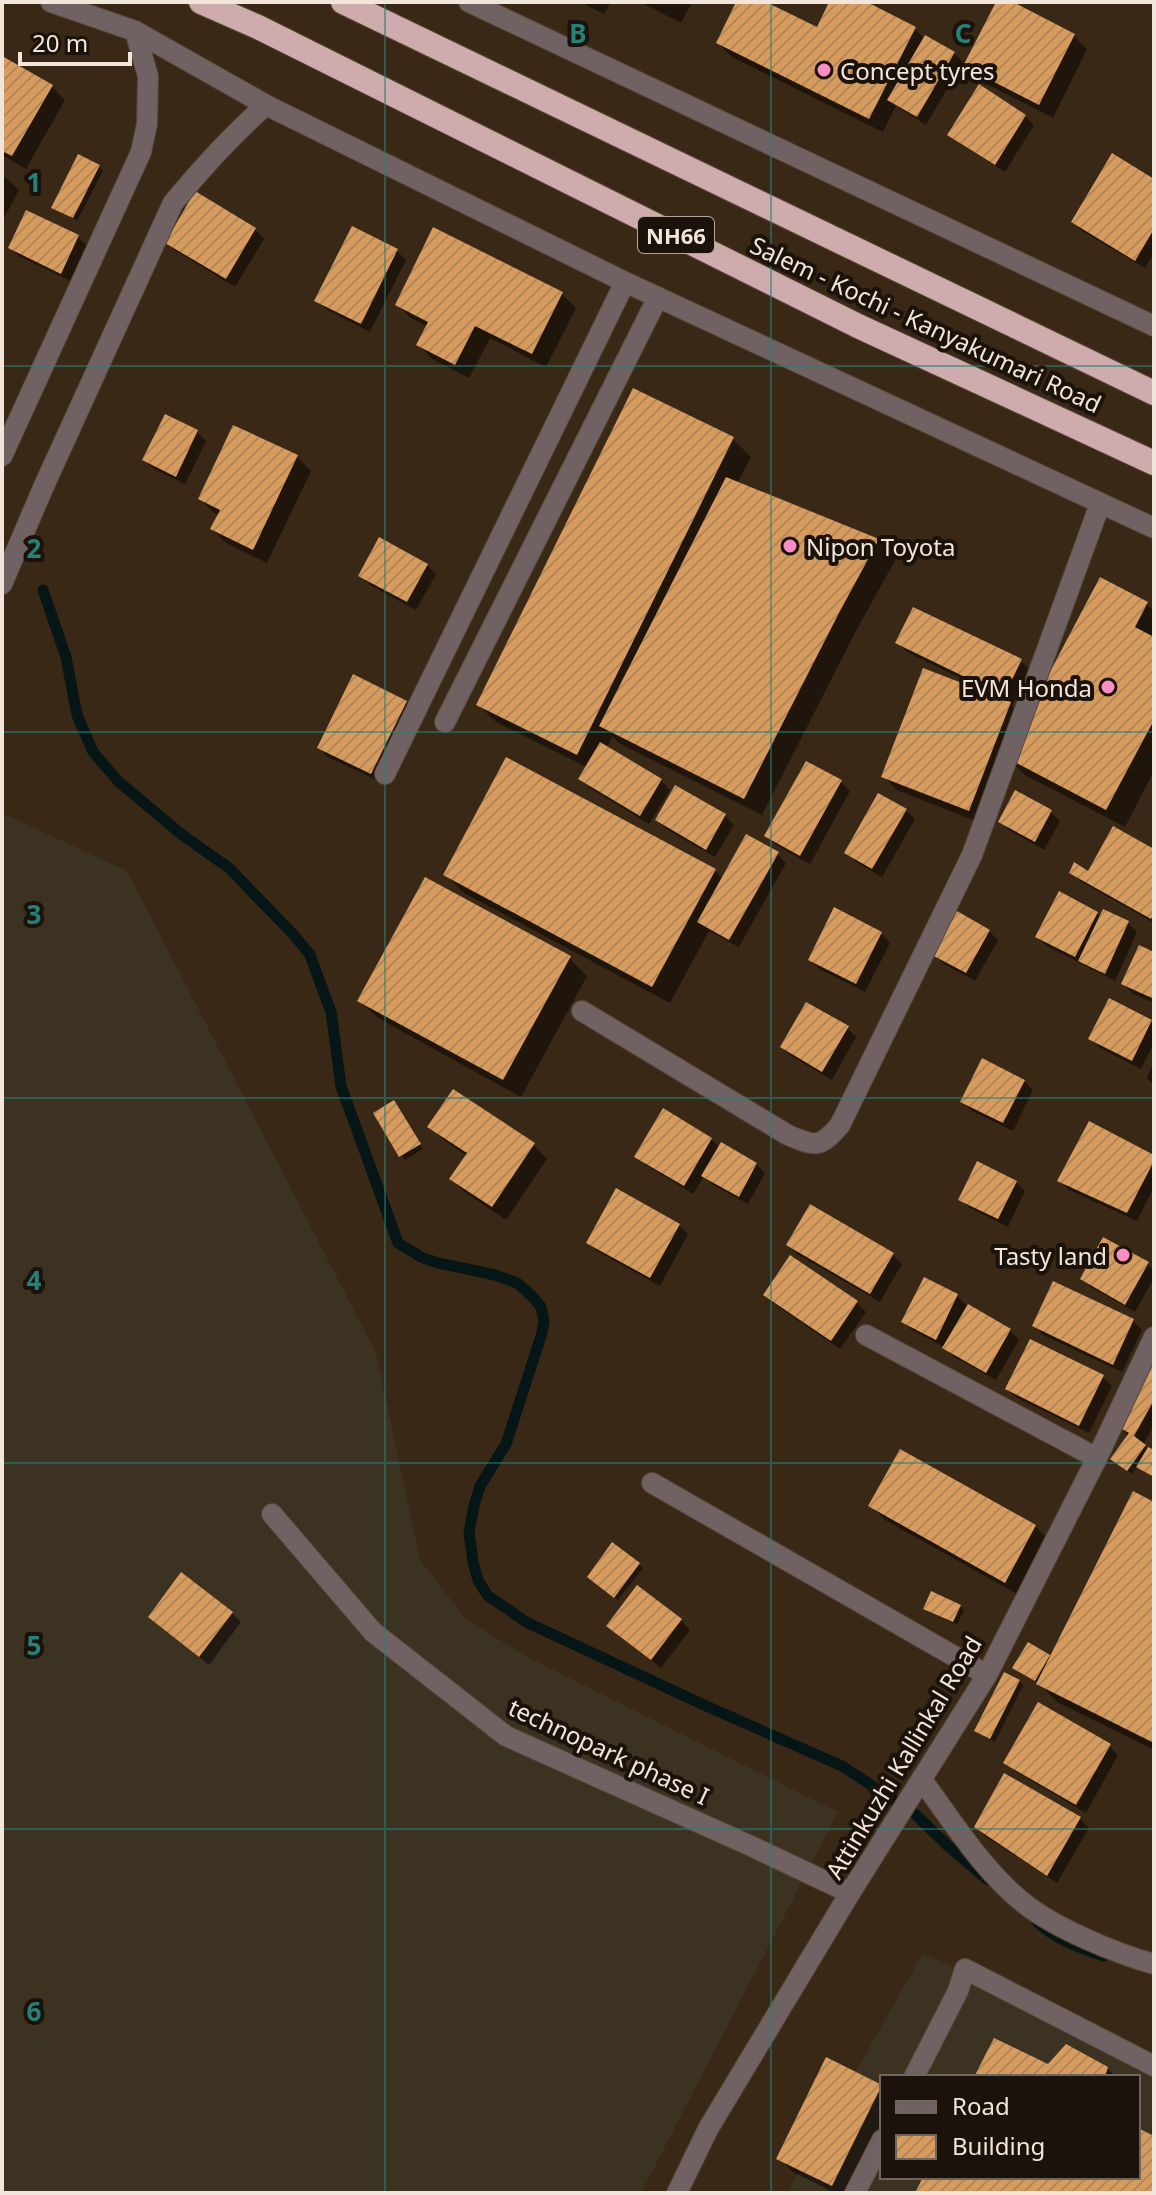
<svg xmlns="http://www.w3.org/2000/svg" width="1156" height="2195" font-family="'Noto Sans',sans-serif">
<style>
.commercial{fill:#3c3222;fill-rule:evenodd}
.shadow{fill:#0007}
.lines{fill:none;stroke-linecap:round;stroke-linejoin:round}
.stream{stroke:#061515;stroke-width:11}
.building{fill:url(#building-hatch)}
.minor-casing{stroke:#574635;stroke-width:22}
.highway-casing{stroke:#574635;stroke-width:26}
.minor{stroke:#706262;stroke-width:20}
.highway{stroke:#ceacad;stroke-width:24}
.grid{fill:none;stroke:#268179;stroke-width:2;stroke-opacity:0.55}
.poi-dot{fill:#fb8fc5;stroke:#1b120b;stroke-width:3}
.labels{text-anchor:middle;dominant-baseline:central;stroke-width:8;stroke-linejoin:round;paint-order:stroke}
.shield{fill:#1b120b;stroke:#b2a69c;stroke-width:2}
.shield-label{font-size:22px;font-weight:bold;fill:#f2e5da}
.poi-label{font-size:24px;fill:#f2e5da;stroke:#1b120b;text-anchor:start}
.street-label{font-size:24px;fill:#f2e5da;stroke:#1b120b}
.grid-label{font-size:26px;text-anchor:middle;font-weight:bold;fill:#268179;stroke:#1b120b;stroke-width:8;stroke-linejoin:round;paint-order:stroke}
</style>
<defs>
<pattern id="building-hatch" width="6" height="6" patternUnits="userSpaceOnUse" patternTransform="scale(2)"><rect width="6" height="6" fill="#d89b5e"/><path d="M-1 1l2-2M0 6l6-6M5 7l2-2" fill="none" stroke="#b48657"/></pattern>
</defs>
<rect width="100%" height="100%" fill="#3a2816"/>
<path class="commercial" d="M2 813 127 871 376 1353 420 1560 465 1618 529 1658 838 1812 641 2193H2Z
M923 1953 1154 2062V2193H787ZM882 2077H1138V2177H882Z"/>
<path class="shadow" d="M580 2H611L604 14Z
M640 2H692L681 23Z
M738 2H761L818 30 831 2H861L914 28 925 39 954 53 963 62 926 125 896 106 883 132 732 57 718 43Z
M998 2H1008L1074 36 1087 49 1053 118 979 80 966 66Z
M2 58 51 86 65 100 26 169 2 155Z
M1025 116 1034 125 1005 172 959 143 950 134Z
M99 166 103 171 77 221 54 207Z
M2 176 10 181 19 190 2 222Z
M1154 181V253L1145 268 1082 231 1073 222Z
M195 194 255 229 264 239 235 287 176 251 167 242Z
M353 229 397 251 406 260 370 332 326 309 317 300Z
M78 237 87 246 70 281 19 256 10 247Z
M562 294 576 308 546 367 490 338 469 378 432 359 419 345 428 327 411 318 397 304Z
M197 432 206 441 185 484 154 469 144 460Z
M733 439 751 457 737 484 878 541 896 559 857 629 762 815 619 743 612 736 607 748 661 780 670 790 649 824 590 788 581 779 587 767 496 722 478 704Z
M297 457 311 471 267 563 226 543 212 529 219 515 214 513 200 499Z
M427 565 436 574 416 610 370 585 361 575Z
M1101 580 1147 604 1154 611V771L1125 827 1025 775 1008 758 983 824 897 790 884 777 995 698 996 695 907 652 898 643 1021 661 1030 670 1012 706 1026 721Z
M406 702 415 711 380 782 328 757 319 748Z
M841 782 850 791 810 864 776 845 767 836Z
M1016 792 1051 812 1060 821 1044 850 1009 830 1000 821Z
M906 810 915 819 882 877 856 862 847 852Z
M725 816 734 825 715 857 666 829 657 820Z
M1154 852V923L1080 881 1071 872 1089 873Z
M777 854 786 863 739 947 709 931 670 1003 464 893 446 875 714 870 723 879Z
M1097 914 1101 917 1128 923 1137 932 1115 981 1047 946 1037 937Z
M989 931 998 940 975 981 944 964 935 955Z
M881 933 890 943 865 992 819 969 810 959Z
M1154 955V1003L1132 993 1123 983Z
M569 958 587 976 521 1097 378 1018 360 1001Z
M1151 1022 1154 1025V1043L1141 1069 1100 1048 1091 1039Z
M847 1028 856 1037 832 1080 791 1056 782 1047Z
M1154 1062V1085L1147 1078Z
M1024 1081 1033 1090 1013 1131 972 1111 963 1102Z
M397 1106 423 1149 405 1160 375 1114Z
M430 1126 534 1145 547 1159 506 1220 465 1192 451 1179 467 1156 444 1140Z
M711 1139 720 1148 756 1164 765 1173 748 1204 713 1185 704 1176 693 1194 646 1165 637 1156Z
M1154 1157V1187L1137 1221 1069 1190 1060 1181Z
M1016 1182 1025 1191 1008 1227 970 1208 961 1199Z
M679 1225 688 1234 660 1286 597 1251 588 1242Z
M788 1245 893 1255 902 1264 880 1302 797 1254Z
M1148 1264 1154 1270V1278L1135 1312 1091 1287 1082 1278Z
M765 1295 857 1303 866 1312 840 1349 774 1304Z
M957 1296 967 1306 1010 1330 1019 1340 996 1380 954 1357 944 1347 912 1330 903 1321Z
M1133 1321 1142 1330 1122 1372 1043 1335 1034 1325Z
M1154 1355V1425L1143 1445 1154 1453V1477L1138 1466 1132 1474 1116 1462 1129 1436 1115 1424Z
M1103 1377 1112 1386 1089 1433 1017 1398 1007 1389Z
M1154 1504V1750L1057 1702 1039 1683 1019 1672 1049 1656 1051 1659Z
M871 1506 1035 1526 1049 1540 1019 1595 885 1520Z
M639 1564 643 1568 618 1600 594 1581Z
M959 1606 964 1610 957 1625 929 1612 925 1608Z
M232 1613 241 1622 209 1665 150 1617Z
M681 1620 690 1630 661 1668 609 1626Z
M1019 1681 1023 1685 995 1742 981 1735 977 1731Z
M1109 1746 1118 1755 1086 1813 1015 1771 1005 1762Z
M1005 1775 1080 1819 1089 1828 1057 1883 985 1836 976 1827Z
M1049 2067 1107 2068 1116 2077H976Z
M881 2086 882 2125 849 2193H835L793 2172 779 2158Z"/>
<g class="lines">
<path class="stream" d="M43 590 66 657 77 715 93 752 119 782 181 834 229 868 293 934 310 955 331 1012 341 1086 398 1243 423 1258 438 1263 495 1275 517 1283 533 1297 541 1307 544 1321 542 1333 506 1444 480 1486 474 1506 469 1532 473 1562 478 1580 487 1595 526 1622 704 1705 842 1766 915 1814 948 1846 988 1880
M1038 1923C1058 1940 1079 1948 1104 1956"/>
</g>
<path class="building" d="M736 2H766L817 27 829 2H867L916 27 869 119 716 43Z
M996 2H1013L1075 34 1039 105 963 66Z
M925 35 955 52 917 117 887 100Z
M2 56 53 85 12 156 2 151Z
M979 84 1026 115 995 165 947 135Z
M1112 153 1154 179V229L1135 261 1071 222Z
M78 154 100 165 73 218 51 208Z
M195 191 256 228 226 279 165 243Z
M26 210 79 235 61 274 8 248Z
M352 226 398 249 361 324 314 301Z
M433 227 563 292 532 354 475 326 455 365 416 345 428 322 395 305Z
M633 388 734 437 577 755 476 705Z
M165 414 198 430 176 477 142 460Z
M233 425 298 455 253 550 210 529 220 510 198 499Z
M726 477 879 539 840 611 744 799 599 726Z
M379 537 428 564 407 602 358 576Z
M1100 577 1148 602 1135 627 1154 637V720L1106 810 1005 757Z
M913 607 1022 659 1004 696 895 643Z
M923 668 1011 702 969 811 881 777Z
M353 674 407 701 371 774 317 748Z
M600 742 662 779 640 816 578 779Z
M506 757 716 869 652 987 443 875Z
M806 761 842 780 800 856 764 836Z
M675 785 726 814 706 850 655 820Z
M1015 790 1052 810 1035 842 998 822Z
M878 793 907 809 872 869 844 853Z
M1113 826 1154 849V913L1151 919 1069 873 1074 862 1088 871Z
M746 834 779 852 729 940 697 922Z
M425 877 571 956 503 1080 357 1001Z
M1059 891 1098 912 1075 957 1035 937Z
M834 907 882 932 856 984 808 960Z
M1103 909 1129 921 1105 974 1078 961Z
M957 911 990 930 966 973 932 955Z
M1139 945 1154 952V999L1121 984Z
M1109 998 1152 1020 1132 1061 1088 1039Z
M806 1002 849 1026 822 1072 780 1047Z
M982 1058 1025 1080 1003 1123 960 1102Z
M453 1089 535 1143 492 1207 449 1179 467 1153 427 1127Z
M394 1100 421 1144 399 1157 373 1113Z
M663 1108 712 1138 684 1186 634 1157Z
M1089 1121 1154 1155V1161L1127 1213 1057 1181Z
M721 1142 757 1163 739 1197 701 1176Z
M977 1161 1017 1181 998 1219 958 1200Z
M616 1188 680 1224 650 1278 586 1243Z
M810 1204 894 1253 870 1294 786 1245Z
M1103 1237 1149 1262 1125 1305 1080 1279Z
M790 1255 858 1301 831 1341 763 1295Z
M924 1277 958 1294 936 1340 901 1322Z
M1053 1281 1134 1319 1113 1365 1032 1326Z
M968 1304 1011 1329 986 1373 942 1348Z
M1030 1339 1104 1375 1079 1426 1005 1389Z
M1154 1351V1400L1134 1436 1146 1445 1127 1471 1110 1459 1129 1433 1113 1424Z
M1148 1447 1154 1450V1477L1136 1467Z
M900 1449 1036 1525 1005 1583 868 1506Z
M1133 1491 1154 1502V1743L1036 1684Z
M612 1542 640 1563 614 1598 587 1577Z
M181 1572 233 1612 199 1657 148 1617Z
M637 1585 682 1619 651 1660 606 1626Z
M931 1591 961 1605 953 1622 923 1609Z
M1028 1642 1050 1655 1035 1681 1012 1668Z
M1004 1672 1020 1680 990 1739 974 1731Z
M1038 1702 1111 1744 1076 1805 1003 1763Z
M1004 1773 1081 1817 1047 1876 974 1827Z
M994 2038 1048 2064 1066 2044 1108 2067 1105 2077H974Z
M826 2057 882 2085 832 2186 776 2159Z
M1138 2128 1154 2136V2193H915L923 2177H1138Z"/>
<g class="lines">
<defs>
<path id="minor" d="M51 2 135 31 266 105 625 282 1154 528
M469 2 1154 326
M2 456 141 152 147 124 148 76 135 31
M2 584 43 488 173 203C202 168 232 135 266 105
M445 722 658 297
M385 774 625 282
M582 1011 788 1135C816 1147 820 1148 840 1125L972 855 1100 504
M866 1335 1097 1458
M652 1483 987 1675
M272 1514 373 1632 506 1736 751 1846 850 1893
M922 1780C953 1822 983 1871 1025 1904 1055 1928 1117 1954 1154 1964
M914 2077 958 1991 965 1969 1154 2066
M677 2193 708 2129 850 1893 987 1675 1097 1458 1154 1337
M855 2193 882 2140"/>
<path id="highway" d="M201 2 258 27 858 326 1154 463
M343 2 1154 393"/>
</defs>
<use href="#minor" class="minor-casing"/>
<use href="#highway" class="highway-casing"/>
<use href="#minor" class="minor"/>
<use href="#highway" class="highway"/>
</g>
<path class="grid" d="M385 2V2193M771 2V2193M2 366H1154M2 732H1154M2 1098H1154M2 1463H1154M2 1829H1154"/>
<g class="poi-dot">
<circle cx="824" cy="70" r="8"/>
<circle cx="790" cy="546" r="8"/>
<circle cx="1108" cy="687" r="8"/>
<circle cx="1123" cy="1255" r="8"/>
</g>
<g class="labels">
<rect class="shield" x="638" y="217" width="76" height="36" rx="6"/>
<g class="shield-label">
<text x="676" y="235">NH66</text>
</g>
<g class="poi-label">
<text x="840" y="70">Concept tyres</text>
<text x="806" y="546">Nipon Toyota</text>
<text x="1092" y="687" text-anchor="end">EVM Honda</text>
<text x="1107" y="1255" text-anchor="end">Tasty land</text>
</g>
<g class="street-label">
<text transform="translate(926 324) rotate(25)">Salem - Kochi - Kanyakumari Road</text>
<text transform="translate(609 1751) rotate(25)">technopark phase I</text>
<text transform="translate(903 1757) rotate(-59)">Attinkuzhi Kallinkal Road</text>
</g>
</g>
<g class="grid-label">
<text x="578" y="43">B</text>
<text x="963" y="43">C</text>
<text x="34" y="192">1</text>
<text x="34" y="558">2</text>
<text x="34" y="924">3</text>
<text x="34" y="1290">4</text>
<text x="34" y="1655">5</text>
<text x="34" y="2021">6</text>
</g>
<rect width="1156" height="2195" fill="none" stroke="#f2e5da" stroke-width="8"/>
<rect x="880" y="2075" width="260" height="104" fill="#1b120b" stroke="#71665e" stroke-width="2"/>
<rect x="896" y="2101" width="40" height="12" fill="#706262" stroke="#71665e" stroke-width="2"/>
<text x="952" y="2115" font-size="24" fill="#f2e5da">Road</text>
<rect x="896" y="2135" width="40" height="24" fill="url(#building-hatch)" stroke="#71665e" stroke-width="2"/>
<text x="952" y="2155" font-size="24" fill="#f2e5da">Building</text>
<path d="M20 52v12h110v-12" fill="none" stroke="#f2e5da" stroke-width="4"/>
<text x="32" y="52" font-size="24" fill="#f2e5da" stroke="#1b120b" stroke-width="6" paint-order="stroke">20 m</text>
</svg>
